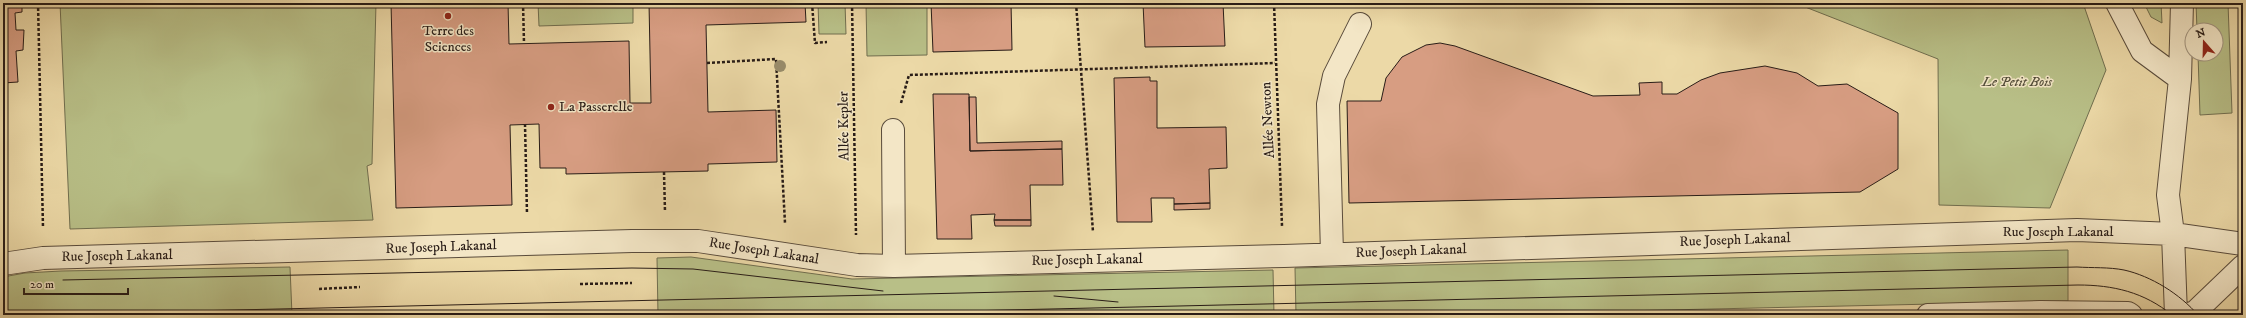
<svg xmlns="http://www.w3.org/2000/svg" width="2246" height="318" font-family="'IM FELL DW Pica',serif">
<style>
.green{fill:#b8bf87;stroke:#706e4f}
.building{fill:#d79d82;stroke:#281c17}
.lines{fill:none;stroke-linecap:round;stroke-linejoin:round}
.minor-casing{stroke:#594b3b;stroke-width:24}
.path{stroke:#281c17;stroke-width:2.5;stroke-dasharray:3 2;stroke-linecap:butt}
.minor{stroke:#f3e6c6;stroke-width:22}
.tram{stroke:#281c17;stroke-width:1}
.tree{fill:#988c6a}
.poi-dot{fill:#8f2418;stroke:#f3e6c6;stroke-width:1.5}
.labels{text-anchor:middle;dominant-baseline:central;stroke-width:3;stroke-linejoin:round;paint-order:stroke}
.poi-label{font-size:14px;fill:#281c17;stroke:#f3e6c6}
.park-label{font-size:14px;font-style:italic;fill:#534d39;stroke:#f3e6c6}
.street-label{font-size:14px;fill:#281c17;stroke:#f3e6c6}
</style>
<rect width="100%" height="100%" fill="#ecd9a7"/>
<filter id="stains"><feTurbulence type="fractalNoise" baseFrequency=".005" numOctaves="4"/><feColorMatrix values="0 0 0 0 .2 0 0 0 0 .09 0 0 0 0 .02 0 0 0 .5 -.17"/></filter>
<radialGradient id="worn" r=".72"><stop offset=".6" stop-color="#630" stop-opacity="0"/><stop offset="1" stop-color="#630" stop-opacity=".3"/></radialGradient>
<path class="green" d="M60 3H376L372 164 367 166 373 220 70 229Z
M538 3H633V23L539 26Z
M818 3H845L846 34H819Z
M866 3H927V55L867 56Z
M1795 3H2083L2106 70 2050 208 1939 205 1938 59Z
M2144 3H2161L2162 23 2151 17Z
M2196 3H2228L2232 113 2200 115 2198 54H2216V30H2197Z
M2068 250V301L1444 315H1296L1295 268Z
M691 257 852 279 1273 270 1274 315H658L657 258Z
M290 267 292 315H3V277L25 273 61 271Z"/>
<path class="building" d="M3 3H22V12L15 13 16 30H24L23 50 16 51 18 82 3 83Z
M391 3H508L509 44 629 41 630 103H651L649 3H805L806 22 706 25 708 112 776 110 777 162 708 164V171L566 174V168H540L539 124 510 125 512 205 396 208Z
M931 3H1011L1012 50 933 52Z
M1143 3H1223L1225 46 1145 47Z
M1440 43 1455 46 1593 96 1640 95 1639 83 1662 82V94H1677L1701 80 1720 73 1765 66 1797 73 1818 86 1847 84 1898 113V169L1860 192 1349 203 1347 101H1381L1386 78 1402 57 1426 45Z
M1150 77V81H1157V128L1226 127 1227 168 1209 169 1210 203 1174 204V198H1151L1152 222H1117L1114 78Z
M933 94H969L970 151 1062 149 1063 185H1030L1031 220H994L995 214 971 215 972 239H937Z
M969 97H976L977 143 1062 141V149L970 151Z
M1210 203V209L1174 210V204Z
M994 220H1031V226H995Z"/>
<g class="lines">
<defs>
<path id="minor" d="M2117 3 2142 51 2180 79
M893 130 894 266
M1332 254 1328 104 1334 76 1360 24
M3 264 43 258 632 241H698L857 265 894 266 1284 256 2077 230 2173 234 2243 244
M1928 315 2040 312 2128 313 2131 315
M2176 315 2173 234 2168 195 2180 79 2182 3
M2186 315 2195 312 2243 266"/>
</defs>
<use href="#minor" class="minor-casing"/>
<path class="path" d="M38 3 43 228
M523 3 524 43
M812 3 815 43 827 42
M852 3 856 235
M1076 3 1093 232
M1274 3 1282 226
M707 63 776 59 785 223
M901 103 909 75 1275 63
M525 124 527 214
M664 172 665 212
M580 284 632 283
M319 289 360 287"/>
<use href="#minor" class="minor"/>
<path class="tram" d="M63 280 632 268 693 269 883 291
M1054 296 1118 302
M64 314 2077 267C2092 268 2109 267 2124 270 2151 276 2180 294 2198 315
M873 315 922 312 2078 285C2113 285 2144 292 2172 315"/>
</g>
<circle class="tree" cx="780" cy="66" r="6"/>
<g class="poi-dot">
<circle cx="448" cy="16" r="4"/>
<circle cx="551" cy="107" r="4"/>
</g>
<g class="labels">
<g class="poi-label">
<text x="448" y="31">Terre des<tspan x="448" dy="16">Sciences</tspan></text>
<text x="559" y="107" text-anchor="start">La Passerelle</text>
</g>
<g class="park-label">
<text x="2017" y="82">Le Petit Bois</text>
</g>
<g class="street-label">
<text transform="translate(1268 120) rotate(-93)">Allée Newton</text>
<text transform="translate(844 126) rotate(-91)">Allée Kepler</text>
<text x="2058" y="232">Rue Joseph Lakanal</text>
<text transform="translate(1735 240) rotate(-2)">Rue Joseph Lakanal</text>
<text transform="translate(441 247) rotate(-2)">Rue Joseph Lakanal</text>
<text transform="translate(764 251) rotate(9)">Rue Joseph Lakanal</text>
<text transform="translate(1411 251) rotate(-2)">Rue Joseph Lakanal</text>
<text transform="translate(117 256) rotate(-1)">Rue Joseph Lakanal</text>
<text transform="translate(1087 260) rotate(-1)">Rue Joseph Lakanal</text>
</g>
</g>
<rect width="2246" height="318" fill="none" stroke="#ecd9a7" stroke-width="16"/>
<rect x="4" y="4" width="2238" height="310" fill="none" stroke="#281c17" stroke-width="2"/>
<rect x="8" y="8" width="2230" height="302" fill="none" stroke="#281c17"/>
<g transform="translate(2204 42) rotate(340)"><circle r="19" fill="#f3e6c6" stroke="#a29580"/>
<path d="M0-3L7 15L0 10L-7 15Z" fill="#8f2418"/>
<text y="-6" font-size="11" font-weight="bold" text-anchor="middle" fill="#281c17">N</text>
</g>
<path d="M24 288v6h104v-6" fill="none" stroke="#281c17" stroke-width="2"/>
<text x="30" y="288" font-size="12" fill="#281c17" stroke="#f3e6c6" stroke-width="3" paint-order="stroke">20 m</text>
<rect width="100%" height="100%" filter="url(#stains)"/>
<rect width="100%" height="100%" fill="url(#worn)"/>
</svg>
